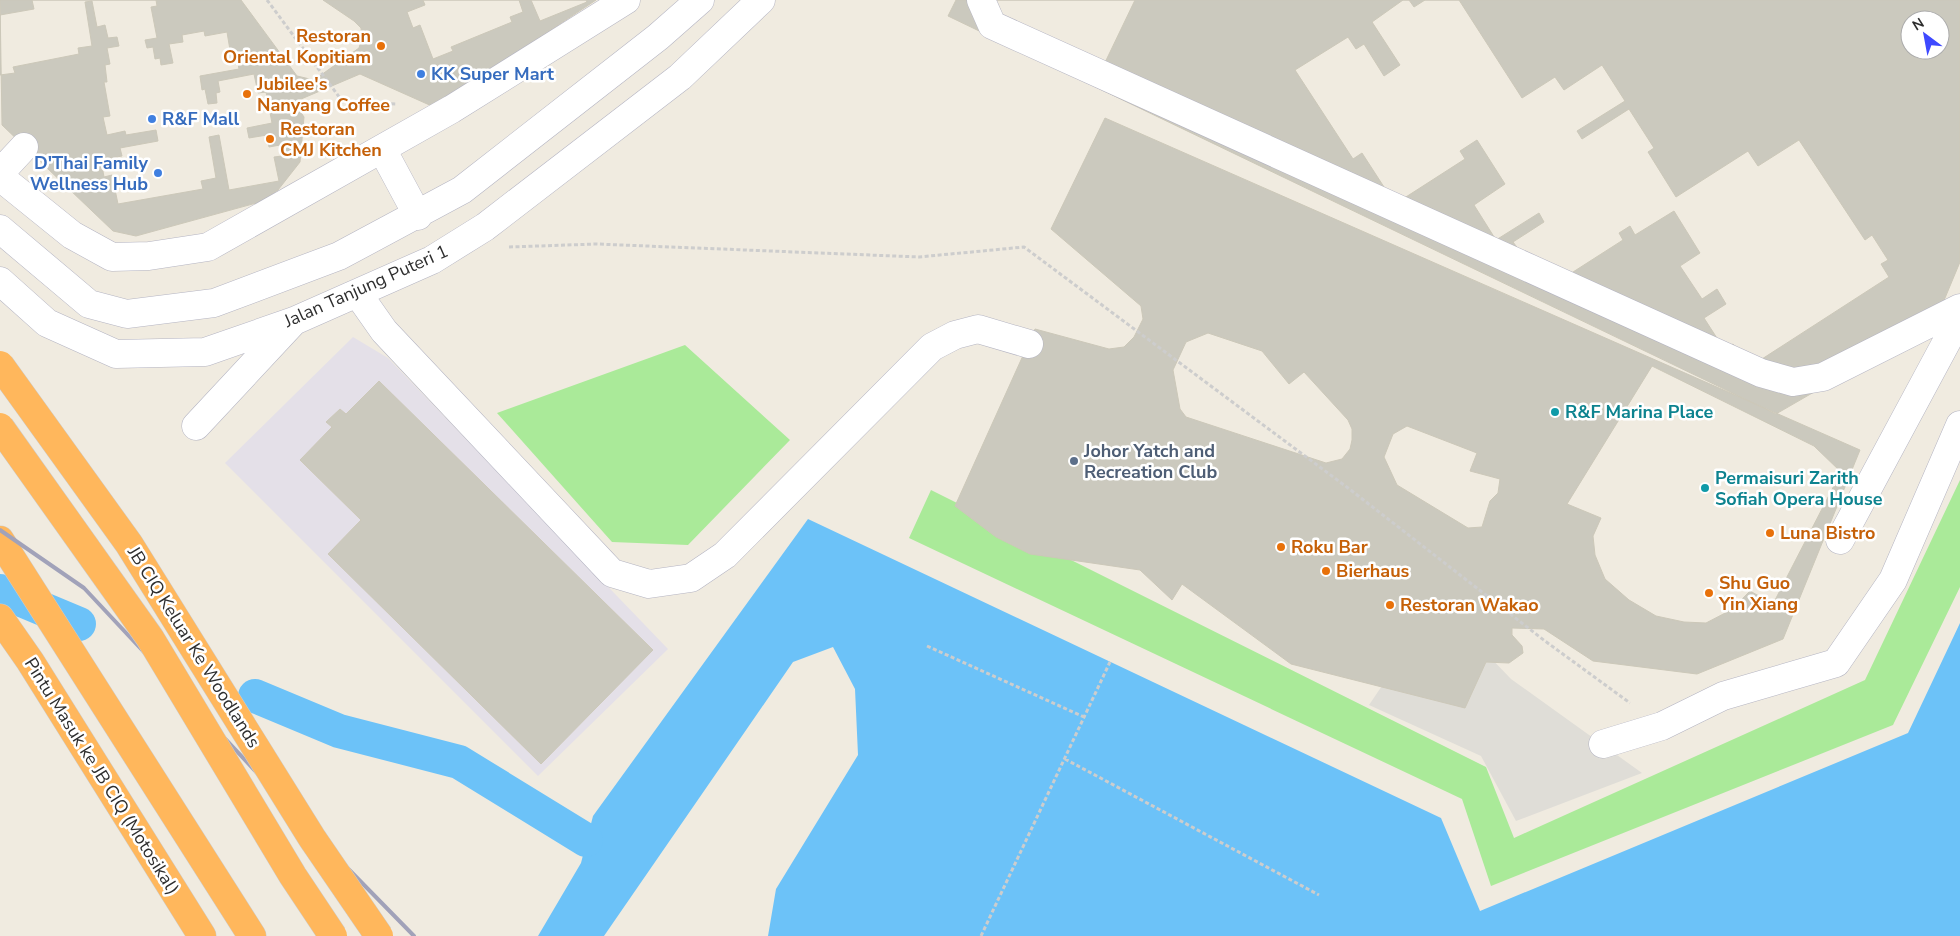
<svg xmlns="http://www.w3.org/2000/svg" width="1960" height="936" font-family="'Nunito Sans',sans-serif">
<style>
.industrial{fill:#e4e0e8}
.green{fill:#aaea99}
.plaza{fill:#dfddd7}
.water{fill:#6cc2f8}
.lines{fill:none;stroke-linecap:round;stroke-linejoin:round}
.canal{stroke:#6cc2f8;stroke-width:34}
.building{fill:#cbc9be;stroke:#ccc8b9;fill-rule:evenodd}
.minor-casing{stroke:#b4b4c2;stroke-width:29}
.highway-casing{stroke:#cdcdcd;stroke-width:29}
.path{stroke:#cdcdcd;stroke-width:3;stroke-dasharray:4 2.5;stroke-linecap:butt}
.minor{stroke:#fff;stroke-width:28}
.highway{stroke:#ffb75c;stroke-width:28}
.rail{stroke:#a1a2b9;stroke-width:4}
.highway-bridge-casing{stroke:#cdcdcd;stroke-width:29;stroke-linecap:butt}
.highway-bridge{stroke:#ffb75c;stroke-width:28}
.food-dot{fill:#e8710a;stroke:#fff;stroke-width:2}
.shop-dot{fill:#3f7fe0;stroke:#fff;stroke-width:2}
.culture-dot{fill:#0f9aa8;stroke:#fff;stroke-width:2}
.service-dot{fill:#5c6f8a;stroke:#fff;stroke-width:2}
.labels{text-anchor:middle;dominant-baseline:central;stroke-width:5;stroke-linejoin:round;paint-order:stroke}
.food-label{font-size:18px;font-weight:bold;fill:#c56008;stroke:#fff;text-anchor:start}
.shop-label{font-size:18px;font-weight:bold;fill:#366cbe;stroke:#fff;text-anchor:start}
.street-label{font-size:18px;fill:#2e2e2e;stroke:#fff}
.culture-label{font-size:18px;font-weight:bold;fill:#0d838f;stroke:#fff;text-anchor:start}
.service-label{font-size:18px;font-weight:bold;fill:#4e5e75;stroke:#fff;text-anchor:start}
</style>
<rect width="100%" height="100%" fill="#f0ebe0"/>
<path class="industrial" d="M353 337 388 358 668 649 538 776 225 463Z"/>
<path class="green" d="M685 345 790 440 688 545 612 542 497 413Z
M1960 480V587L1893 725 1491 886 1462 799 909 538 931 490 1486 767 1514 838 1865 680Z"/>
<path class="plaza" d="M1438 603 1511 679 1642 773 1516 821 1481 756 1369 705Z"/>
<path class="water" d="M808 519 1441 818 1480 911 1908 733 1960 623V936H768L776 889 858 755 855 689 833 647 793 662 604 936H538L581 863 593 816Z"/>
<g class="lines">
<path class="canal" d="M0 591 79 624
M255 696 339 731 459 762 586 840"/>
</g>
<path class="building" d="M0 0H241L297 76 314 80 359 48 362 38 361 28 354 21 323 0H596L434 107 360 74 294 102 304 117 300 162 278 190 260 202 136 236 113 231 2 125Z
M32 0H156L157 6 151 7 157 38 145 40 147 48 153 47 155 59 160 58 161 65 173 63 169 44 183 42 182 35 204 31 205 36 227 32 230 50 235 49 239 69 200 76 202 90 205 89 208 104 217 103 216 93 220 92 218 81 254 74 258 93 266 92 272 123 247 128 249 138 267 135 269 147 280 145 282 156 274 157 279 181 229 190 219 135 209 137 216 178 201 181 203 189 118 204 112 175 104 177 101 160 122 156 120 148 158 141 156 130 126 135 125 131 107 135 103 117 110 116 104 82H107L105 65 110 64 107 48 119 46 117 37 108 38 105 25 97 27 92 1 85 2 92 46 78 48 79 54 13 67 15 73 0 75V15L34 9Z
M423 0H519L523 12 510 17 512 22 451 47 453 51 433 59 420 25 413 28 407 12 425 5Z
M531 0H586L587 2 540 21Z
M956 0H1960V262L1935 322 1776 414 948 16ZM1910 20H1940V50H1910Z
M969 0H1135L1099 75 1031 32 968 2Z
M1403 0H1409L1414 7 1425 0H1459L1522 98 1555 77 1564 90 1602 65 1625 101 1577 131 1582 139 1629 109 1654 148 1648 152 1676 197 1748 151 1758 166 1799 140 1865 240 1872 235 1888 260 1881 264 1889 277 1748 368 1733 344 1724 349 1704 318 1726 304 1717 289 1702 299 1680 266 1700 253 1674 211 1635 235 1630 226 1619 233 1623 240 1548 288 1513 242 1544 222 1539 213 1496 240 1474 205 1505 184 1477 140 1460 151 1465 159 1395 204 1362 153 1353 159 1295 70 1348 37 1356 49 1364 44 1384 76 1400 65 1372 22Z
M1105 118 1860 450 1783 639 1697 674 1593 661 1544 629 1512 628V635L1522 646 1523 653 1509 663 1486 662 1465 708 1291 664 1182 584 1172 600 1140 570 1030 554 996 537 955 506 1035 329 1109 349 1124 347 1134 337 1143 319 1141 306 1051 229ZM1208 333 1262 351 1289 384 1304 372 1348 420 1352 429V440L1350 449 1342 459 1326 463 1186 417 1180 409 1173 370 1186 342ZM1407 426 1477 453 1470 471 1500 479 1498 493 1490 501 1482 527 1468 528 1397 485 1384 457 1393 434Z
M1652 366 1814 446 1841 472 1773 604 1750 591 1731 610 1706 623 1684 622 1656 616 1629 600 1605 579 1595 555 1593 536 1601 518 1567 504Z
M379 381 653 650 541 764 328 554 361 520 300 460 332 427 326 422 340 409 346 414Z"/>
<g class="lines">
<defs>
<path id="minor" d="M981 0 992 25 1761 373 1793 382 1823 377 1960 308
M382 149 418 216
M0 173 24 147
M0 177 72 235 112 257 149 256 208 247 452 109 626 0
M0 229 89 304 127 314 214 303 339 256 462 190 658 37 700 0
M0 281 47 323 116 354 205 352 294 321 432 260 485 227 680 77 761 0
M358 294 384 331 612 573 649 584 691 578 725 555 932 347 955 335 978 329 1029 344
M196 426 292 323
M1840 540 1960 317
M1603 744 1662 726 1723 696 1836 663 1893 580 1960 425"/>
<path id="highway" d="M0 540 252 936
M0 618 30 661 202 936"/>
</defs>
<use href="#minor" class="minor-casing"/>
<use href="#highway" class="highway-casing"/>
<path class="path" d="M267 0 343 102 396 104
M509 247 597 244 919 257 1024 247 1352 491 1545 641 1630 703
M927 646 1084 717
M1065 759 1319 895
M981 936 1110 662"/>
<use href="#minor" class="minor"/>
<use href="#highway" class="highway"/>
<path class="rail" d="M0 530 84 588 319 839 414 936"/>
<defs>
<path id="highway-bridge" d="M0 365 129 544 312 838 379 936
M0 427 150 638 293 876 333 936"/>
</defs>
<use href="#highway-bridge" class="highway-bridge-casing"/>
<use href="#highway-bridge" class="highway-bridge"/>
</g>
<g class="food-dot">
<circle cx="381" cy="46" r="5"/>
<circle cx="247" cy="94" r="5"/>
<circle cx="270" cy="139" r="5"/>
<circle cx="1770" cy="533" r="5"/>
<circle cx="1281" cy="547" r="5"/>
<circle cx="1326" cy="571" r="5"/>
<circle cx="1709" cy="593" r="5"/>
<circle cx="1390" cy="605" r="5"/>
</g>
<g class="shop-dot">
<circle cx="421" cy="74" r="5"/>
<circle cx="152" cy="119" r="5"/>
<circle cx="158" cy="173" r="5"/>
</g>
<g class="culture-dot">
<circle cx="1555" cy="412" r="5"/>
<circle cx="1705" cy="488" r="5"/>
</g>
<circle class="service-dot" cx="1074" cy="461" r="5"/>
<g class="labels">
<g class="food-label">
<text x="371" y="36" text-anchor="end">Restoran<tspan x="371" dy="21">Oriental Kopitiam</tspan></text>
<text x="257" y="84">Jubilee's<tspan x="257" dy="21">Nanyang Coffee</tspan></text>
<text x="280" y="129">Restoran<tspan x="280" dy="21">CMJ Kitchen</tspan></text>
<text x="1780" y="533">Luna Bistro</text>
<text x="1291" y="547">Roku Bar</text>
<text x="1336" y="571">Bierhaus</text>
<text x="1719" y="583">Shu Guo<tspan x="1719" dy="21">Yin Xiang</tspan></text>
<text x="1400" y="605">Restoran Wakao</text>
</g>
<g class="shop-label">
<text x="431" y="74">KK Super Mart</text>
<text x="162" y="119">R&amp;F Mall</text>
<text x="148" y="163" text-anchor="end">D'Thai Family<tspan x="148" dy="21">Wellness Hub</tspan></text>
</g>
<g class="street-label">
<text transform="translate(366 286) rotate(-24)">Jalan Tanjung Puteri 1</text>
<text transform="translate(194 647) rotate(58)">JB CIQ Keluar Ke Woodlands</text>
<text transform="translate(102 776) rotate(58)">Pintu Masuk ke JB CIQ (Motosikal)</text>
</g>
<g class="culture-label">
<text x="1565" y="412">R&amp;F Marina Place</text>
<text x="1715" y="478">Permaisuri Zarith<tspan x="1715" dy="21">Sofiah Opera House</tspan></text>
</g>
<g class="service-label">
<text x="1084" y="451">Johor Yatch and<tspan x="1084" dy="21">Recreation Club</tspan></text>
</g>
</g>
<g transform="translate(1925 35) rotate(328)"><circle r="24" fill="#ffffff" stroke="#ababab"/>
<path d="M0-4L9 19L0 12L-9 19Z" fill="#3e49ff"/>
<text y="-8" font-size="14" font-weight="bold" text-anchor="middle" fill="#2e2e2e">N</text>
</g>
</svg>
